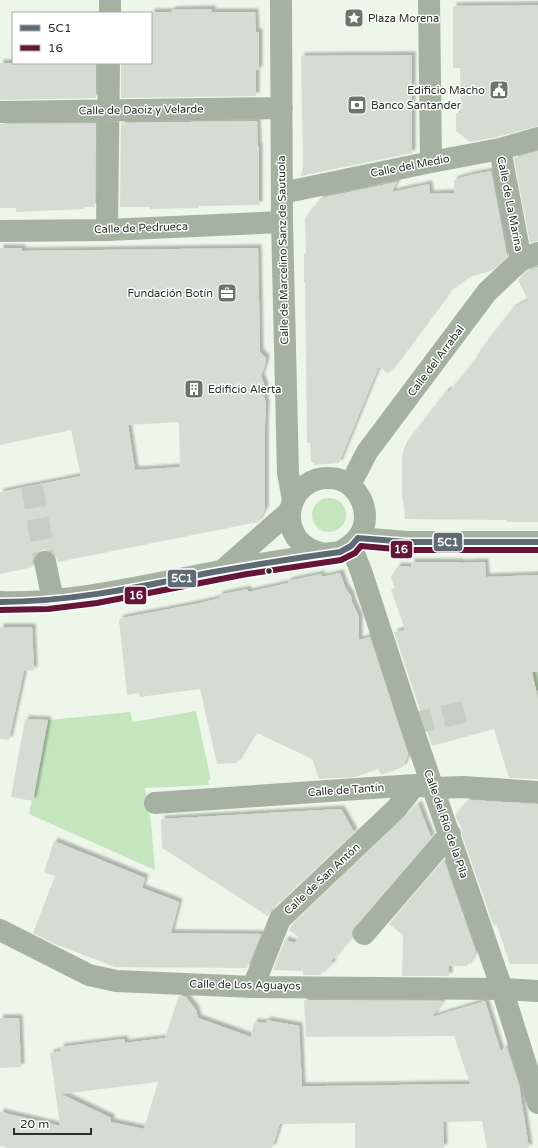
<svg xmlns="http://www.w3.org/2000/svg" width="538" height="1148" font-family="'Varela Round',sans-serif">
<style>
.green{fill:#c4e5bd}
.building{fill:#d5ddd2;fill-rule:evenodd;filter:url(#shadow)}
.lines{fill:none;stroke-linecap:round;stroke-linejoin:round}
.minor-tunnel{stroke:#c5cec2;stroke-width:22;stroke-dasharray:22 11;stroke-linecap:butt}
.minor{stroke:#a5b2a2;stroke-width:22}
.bus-1-casing{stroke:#fff;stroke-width:9}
.bus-2-casing{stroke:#fff;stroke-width:9}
.bus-1{stroke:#5f6b74;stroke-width:6}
.bus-2{stroke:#651536;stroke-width:6}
.bus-dot{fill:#283027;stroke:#fff;stroke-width:1.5}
.labels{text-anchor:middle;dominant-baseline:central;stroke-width:3;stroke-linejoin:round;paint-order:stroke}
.poi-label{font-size:11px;fill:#283027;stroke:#fff;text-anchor:start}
.street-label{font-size:11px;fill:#283027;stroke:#fff}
.line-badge{stroke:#fff;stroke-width:1.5}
.badge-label{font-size:11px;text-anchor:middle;font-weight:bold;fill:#fff}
</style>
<defs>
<filter id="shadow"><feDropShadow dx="3.5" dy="-3.5" stdDeviation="1" flood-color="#0004"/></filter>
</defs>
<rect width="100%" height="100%" fill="#ecf6e9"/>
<path class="green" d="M312 515a17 17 0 1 1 34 0a17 17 0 1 1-34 0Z
M538 671V690L536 691 532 672Z
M196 711 211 780H208L209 785 145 788 151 823 155 870 29 814 48 720 130 712 133 722Z"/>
<path class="building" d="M538 5V126L497 137 470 142 456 131V113H461L460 68H453V6Z
M212 9V12H255L256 32H259V70H256V96L121 98V63H151V12H171V10Z
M412 55V153L301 176 303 165 301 56Z
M0 63H96V98L0 100Z
M257 121 258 146H259V205L199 206V208L150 209V207H120L121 123Z
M96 123 95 207H84V209L16 212V208H0V124Z
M538 151V241L530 243 514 158Z
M491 171 507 256 493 270 470 277 449 292 388 374 379 366 339 463 314 465 315 462H311L310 443H307L305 282H304V253H306L305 218 321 198 397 182 392 192 429 184 430 194 454 193V180L470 175Z
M0 248H22V251L258 248 260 352 266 358 265 365 261 376 265 387 264 396 266 404 265 425V509L258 522 58 562 54 553 49 550H43L37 552 33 558V567L0 574V492L81 476 71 430 0 445ZM179 422 180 467 135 470 128 425Z
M538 267V522H507V520L405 519 403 499H402V459L403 451 407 442 447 390 449 392 463 375 478 356 477 355 512 309 528 300 518 280 528 271Z
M411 562H460L461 563 485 562 486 577 538 575V671L532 672 538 699V779L509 778 494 729 432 746 394 632 405 630 391 589 395 588 391 577 398 566 411 567Z
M340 573 345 587 351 596 352 602 359 617V640L370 637 408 754 403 767 381 775 378 769 356 777 319 779 312 759 255 732 236 763 217 764 200 689 140 697 139 693 127 695 119 620 122 618 200 603 220 598 219 595 247 589 248 592 288 583V581L321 574 322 577Z
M0 627H32L34 670 24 671 9 740 0 739Z
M25 719 48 720 33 801 11 797Z
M469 800 538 804V964H510L496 923 494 927 462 835V830L455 815Z
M418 804 431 837 355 926 352 931V937L331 961 333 963 320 975H303V971L273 970 285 940 295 943 298 937 289 930 291 926Z
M341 809 354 832 271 910 268 916 162 848 161 819Z
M54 841 145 878 142 888 179 902 171 933 261 934 247 968 115 967 55 944 33 933 55 876 44 872Z
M444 860 476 952 467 966H449V976H402L403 935 389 924Z
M179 996 186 997 196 1010 198 1018 251 1037 254 1022 266 1023V1020L299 1026 302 1086H325L470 1084 454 1036 306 1037 304 1000 443 1001 432 1017 485 1001 501 1052 506 1045 519 1085 529 1148H487L482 1121 443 1122 444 1148H355V1123L280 1124 272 1148H9L0 1146V1112L60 1126 50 1053 61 1051 60 1047 124 1039 125 1043 165 1038ZM158 1082 144 1129 111 1122V1118L61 1094Z
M0 1018H19L21 1067 0 1068Z"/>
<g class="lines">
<path class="minor-tunnel" d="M32 486 45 562
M411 724 472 710"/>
<path class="minor" d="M281 0 282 222 288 473 293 500
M429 0 431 162
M110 13V0
M0 112 282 108
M500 149 521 260
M282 193 431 162 500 149 538 138
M107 230 109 63
M0 231 107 230 282 222
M350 485 367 452 487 292 521 260 538 253
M358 538 407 542H538
M351 546 361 571 411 724 502 989 538 1103
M45 562 53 600
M223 570 290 511
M0 602C64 604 127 589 190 577 239 567 290 559 340 552 354 544 365 534 365 517 365 504 360 495 352 487 346 481 337 478 329 478 292 477 275 525 306 547 312 551 319 553 326 554
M155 803 415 785 434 788 463 787 538 792
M0 930 89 975 116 981 253 987 502 989 538 991
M364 934 450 834
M253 987 280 919 396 809 415 785"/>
<defs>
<path id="bus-1" d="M358 538 407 542H538
M0 602C71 602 139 587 208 573 252 565 296 558 340 552L351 546 358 538"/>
<path id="bus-2" d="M0 610 48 609 97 603 247 574 341 560 355 553 361 546 407 550H538"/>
</defs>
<use href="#bus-1" class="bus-1-casing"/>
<use href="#bus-2" class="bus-2-casing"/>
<use href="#bus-1" class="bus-1"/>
<use href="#bus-2" class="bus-2"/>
</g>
<defs>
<symbol id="sight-square" viewBox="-11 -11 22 22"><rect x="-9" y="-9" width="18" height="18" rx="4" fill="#6d756b" stroke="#fff"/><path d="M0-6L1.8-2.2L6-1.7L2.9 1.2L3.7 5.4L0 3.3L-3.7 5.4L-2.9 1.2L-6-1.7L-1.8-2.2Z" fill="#fff"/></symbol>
<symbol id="civic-square" viewBox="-11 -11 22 22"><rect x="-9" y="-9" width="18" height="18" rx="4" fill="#6d756b" stroke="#fff"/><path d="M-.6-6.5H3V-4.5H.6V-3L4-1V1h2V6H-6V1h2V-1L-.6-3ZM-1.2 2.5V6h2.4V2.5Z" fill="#fff"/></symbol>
<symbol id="bank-square" viewBox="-11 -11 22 22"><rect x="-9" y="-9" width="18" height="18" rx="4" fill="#6d756b" stroke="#fff"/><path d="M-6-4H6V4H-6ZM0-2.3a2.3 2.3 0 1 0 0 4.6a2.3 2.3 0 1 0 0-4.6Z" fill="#fff"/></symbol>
<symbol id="office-square" viewBox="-11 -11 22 22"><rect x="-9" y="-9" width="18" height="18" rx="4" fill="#6d756b" stroke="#fff"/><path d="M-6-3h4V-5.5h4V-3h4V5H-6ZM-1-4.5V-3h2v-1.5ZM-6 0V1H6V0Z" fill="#fff"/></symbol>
<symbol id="building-square" viewBox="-11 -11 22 22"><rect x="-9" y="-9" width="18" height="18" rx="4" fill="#6d756b" stroke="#fff"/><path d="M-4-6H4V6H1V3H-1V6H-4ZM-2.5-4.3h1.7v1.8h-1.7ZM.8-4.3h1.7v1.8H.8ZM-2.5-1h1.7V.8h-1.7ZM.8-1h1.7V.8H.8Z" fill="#fff"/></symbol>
</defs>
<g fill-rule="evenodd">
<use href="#sight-square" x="343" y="7" width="22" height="22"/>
<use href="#civic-square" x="488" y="79" width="22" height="22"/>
<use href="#bank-square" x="346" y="94" width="22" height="22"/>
<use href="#office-square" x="216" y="282" width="22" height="22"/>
<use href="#building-square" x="183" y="378" width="22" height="22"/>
</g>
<circle class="bus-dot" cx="269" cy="571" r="3.5"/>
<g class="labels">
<g class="poi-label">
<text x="368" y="18">Plaza Morena</text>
<text x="485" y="90" text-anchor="end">Edificio Macho</text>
<text x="371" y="105">Banco Santander</text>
<text x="213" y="293" text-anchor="end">Fundación Botín</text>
<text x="208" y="389">Edificio Alerta</text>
</g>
<g class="street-label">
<text transform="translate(141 110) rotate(-1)">Calle de Daoíz y Velarde</text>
<text transform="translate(410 166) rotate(-11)">Calle del Medio</text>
<text transform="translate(510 204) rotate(79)">Calle de La Marina</text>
<text transform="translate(141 228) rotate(-2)">Calle de Pedrueca</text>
<text transform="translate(283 250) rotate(-91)">Calle de Marcelino Sanz de Sautuola</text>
<text transform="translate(436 361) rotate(-53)">Calle del Arrabal</text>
<text transform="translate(346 790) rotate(-4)">Calle de Tantín</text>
<text transform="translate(446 824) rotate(71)">Calle del Río de la Pila</text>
<text transform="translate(322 879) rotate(-43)">Calle de San Antón</text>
<text transform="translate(245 985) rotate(1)">Calle de Los Aguayos</text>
</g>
</g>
<g class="line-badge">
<rect x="433" y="532" width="30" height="20" rx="4" fill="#5f6b74"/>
<rect x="390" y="540" width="23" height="19" rx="4" fill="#651536"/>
<rect x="167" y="569" width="30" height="19" rx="4" fill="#5f6b74"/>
<rect x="124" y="586" width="23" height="19" rx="4" fill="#651536"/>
</g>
<g class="badge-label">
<text x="448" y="546">5C1</text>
<text x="401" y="553">16</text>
<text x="182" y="582">5C1</text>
<text x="136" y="599">16</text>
</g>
<rect x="12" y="12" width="140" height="52" fill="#ffffff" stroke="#a9aca9"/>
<rect x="20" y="25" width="20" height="6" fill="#5f6b74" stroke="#a9aca9"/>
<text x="48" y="32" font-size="12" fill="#283027">5C1</text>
<rect x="20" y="45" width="20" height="6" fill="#651536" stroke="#a9aca9"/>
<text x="48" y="52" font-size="12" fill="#283027">16</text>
<path d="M14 1128v6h77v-6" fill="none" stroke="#283027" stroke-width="2"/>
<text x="20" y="1128" font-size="12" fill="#283027" stroke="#ffffff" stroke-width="3" paint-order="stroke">20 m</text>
</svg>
